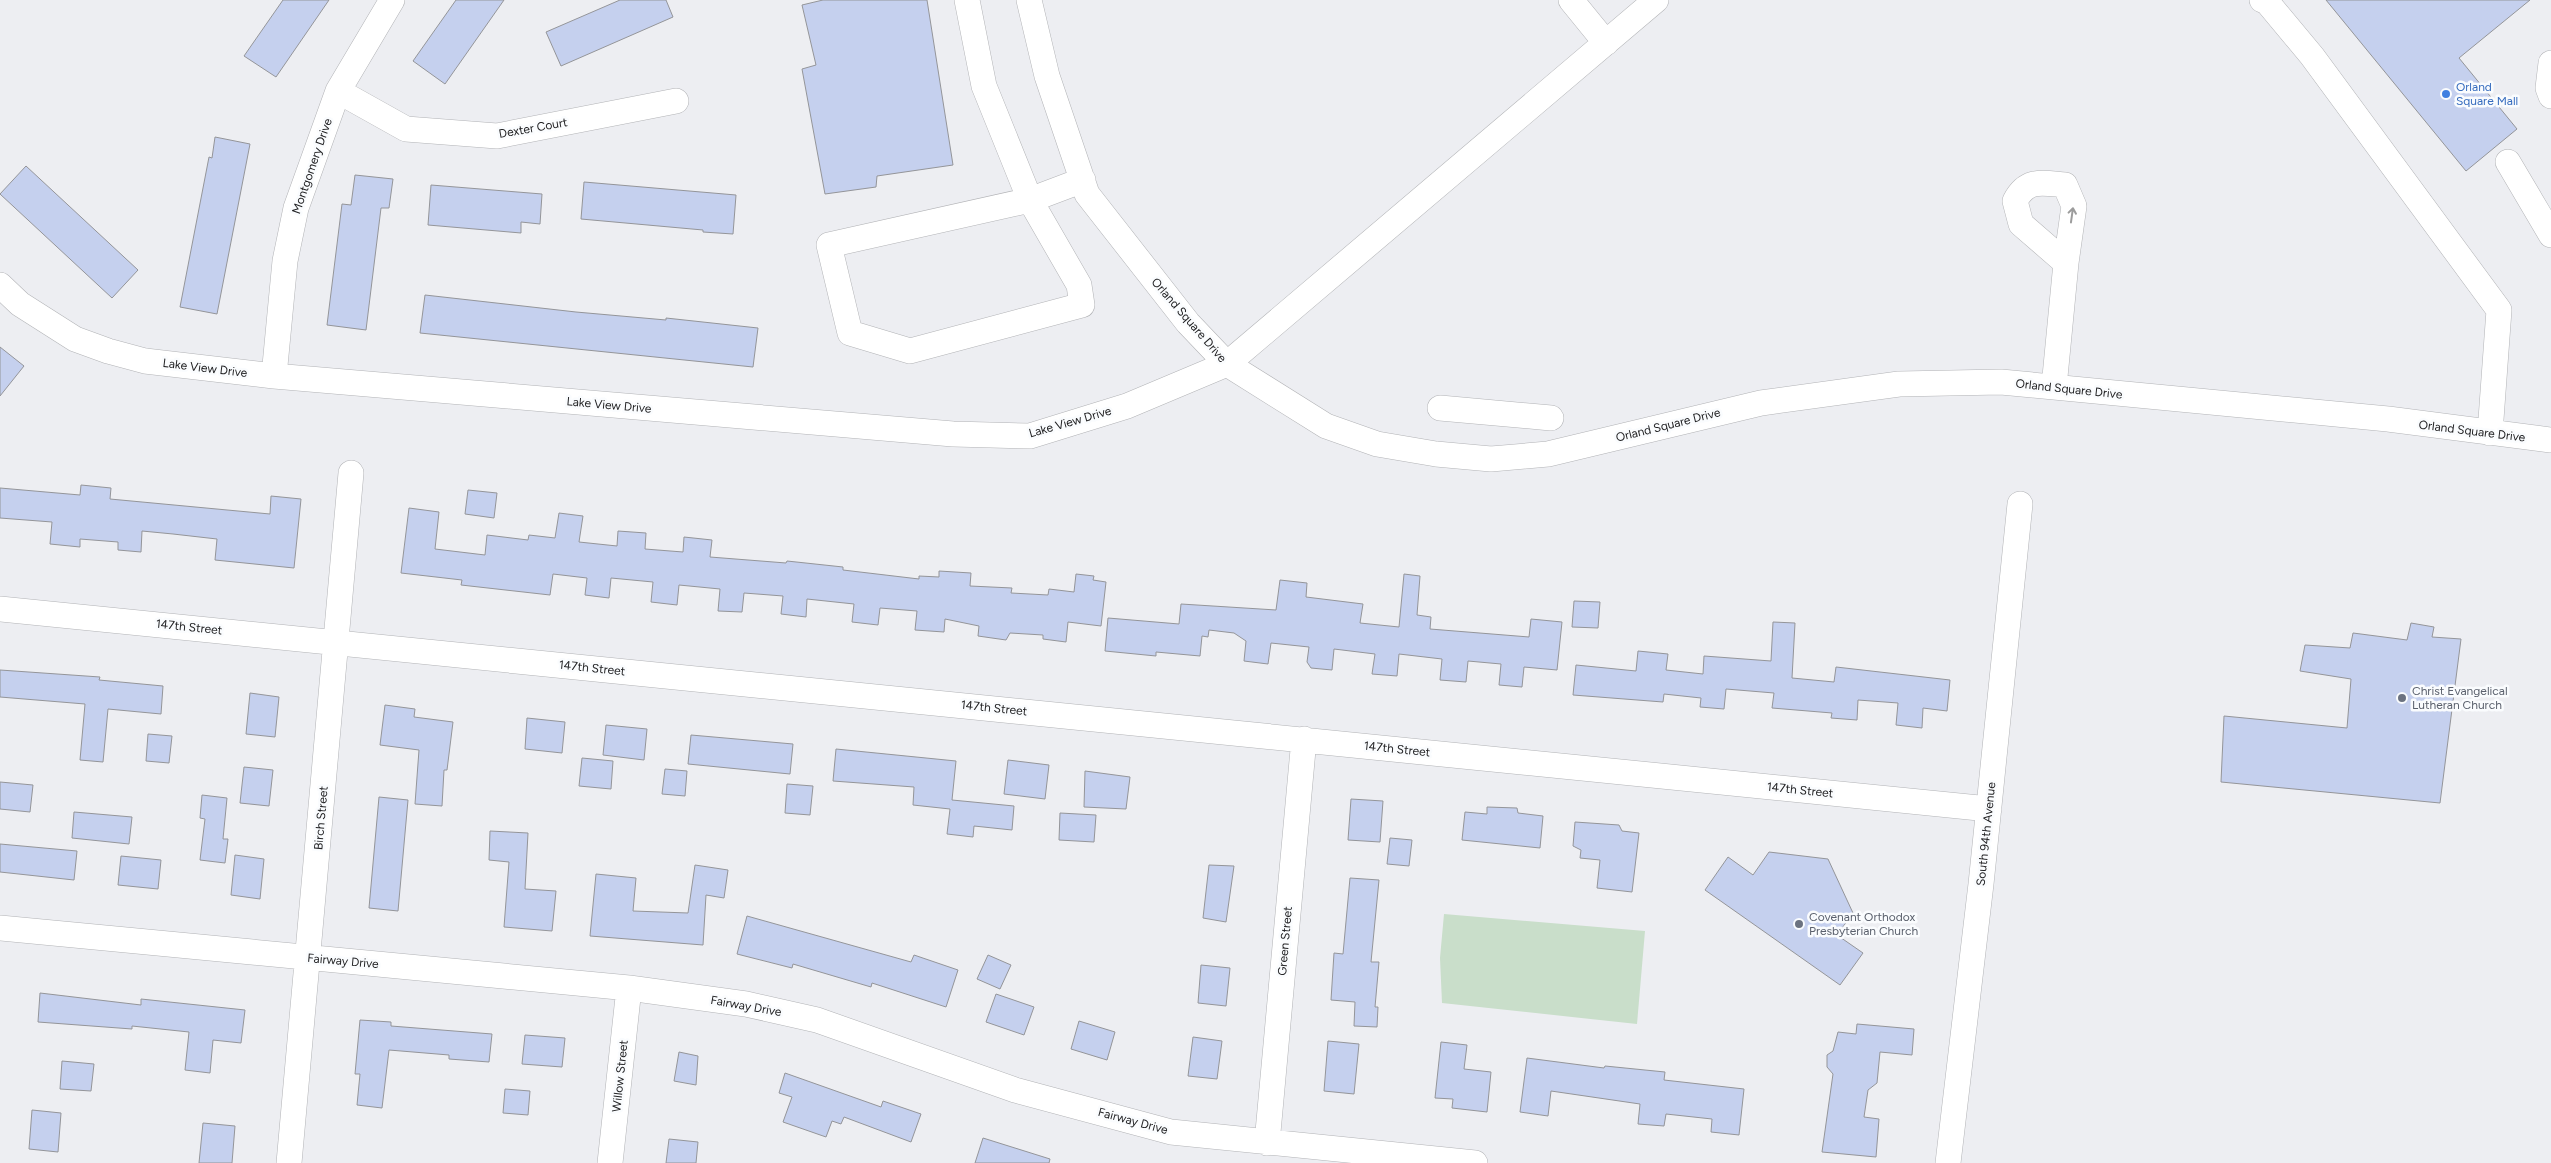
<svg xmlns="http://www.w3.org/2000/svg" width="2551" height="1163" font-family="Figtree,sans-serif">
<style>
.green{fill:#c9deca}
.building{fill:#c5d0ee;stroke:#949599}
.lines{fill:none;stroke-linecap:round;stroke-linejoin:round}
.minor-casing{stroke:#b2b3b6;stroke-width:26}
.minor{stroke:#fff;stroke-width:25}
.oneway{stroke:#9c9c9c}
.shop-dot{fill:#3f7fe0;stroke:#fafcfe;stroke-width:2}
.worship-dot{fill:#6b7280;stroke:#fafcfe;stroke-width:2}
.labels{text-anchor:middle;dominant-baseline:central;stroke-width:5;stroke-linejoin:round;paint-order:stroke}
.shop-label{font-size:12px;fill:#366cbe;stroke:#fafcfe;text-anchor:start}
.street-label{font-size:12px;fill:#222224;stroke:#fafcfe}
.worship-label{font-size:12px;fill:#5b616d;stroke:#fafcfe;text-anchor:start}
</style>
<rect width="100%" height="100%" fill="#edeef2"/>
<path class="green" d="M1444 914 1645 931 1637 1024 1442 1003 1440 958Z"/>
<path class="building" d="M283 0H329L276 77 244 56Z
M456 0H504L445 84 413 61Z
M620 0H666L673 17 561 66 546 32Z
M823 0H927L953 165 877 176 876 187 825 194 802 69 816 65 802 5Z
M2326 0H2530L2459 58 2517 129 2466 171Z
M215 137 250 144 217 314 180 307 209 157 212 158Z
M26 166 138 270 112 298 0 194Z
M355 175 393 179 389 208H381L366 330 327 325 342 204 351 205Z
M584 182 736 195 733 234 703 232V230L581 219Z
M431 185 542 194 540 224 521 222V233L428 225Z
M425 295 576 312 666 320V318L758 328 753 367 420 333Z
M0 347 24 366 0 396Z
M81 485 111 488 110 499 270 514 271 496 301 499 294 568 215 560 217 539 173 534 142 531 141 552 118 550V542L80 539V547L50 544 52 522 0 518V488L80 495Z
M468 490 497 493 494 518 465 514Z
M409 508 439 512 435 549 485 555 487 535 528 540 529 535 555 538 559 513 583 516 579 542 617 546 618 531 646 533 645 549 683 552 684 537 712 540 710 557 786 563 787 561 843 567V570L919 579V576L939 577V571L971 573 970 586 1012 588 1011 593 1048 595 1049 589 1074 592 1076 574 1094 576 1093 580 1106 582 1101 626 1068 622 1066 642 1043 639V635L1010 633 1006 640 978 636 979 626 945 619 944 632 915 630 917 611 880 608 878 625 852 622 854 604 807 599 806 617 781 614 783 596 744 593 742 612 718 611 720 589 679 585 677 605 651 602 653 582 611 578 609 598 585 595 587 578 553 574 550 595 461 585 462 580 401 573Z
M1404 574 1420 576 1417 615 1431 617 1430 629 1529 637 1531 619 1562 622 1557 670 1524 667 1522 687 1499 685 1501 664 1468 661 1466 682 1440 680 1442 659 1399 654 1397 676 1372 674 1375 654 1334 649 1332 670 1311 668 1307 662 1309 647 1271 643 1268 664 1244 661 1246 641 1234 633 1209 630 1208 637 1202 636 1200 656 1156 652V656L1105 651 1108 618 1179 624 1181 604 1276 610 1280 580 1307 583 1306 597 1363 604 1360 623 1399 627Z
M1574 601 1600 602 1598 628 1572 627Z
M1773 622 1795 623 1792 678 1834 682 1836 667 1950 680 1947 711 1923 708 1922 728 1896 725 1898 703 1858 700 1857 720 1831 718 1832 713 1772 708 1774 693 1726 689 1724 709 1700 707 1701 698 1664 694 1663 702 1573 695 1576 665 1636 671 1638 651 1668 654 1666 670 1703 674 1704 656 1771 661Z
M2411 623 2434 627 2432 637 2461 639 2440 803 2221 782 2224 716 2347 728 2351 679 2300 671 2305 645 2350 648 2353 633 2407 640Z
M0 670 100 677 99 680 163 686 161 714 108 709 103 762 80 760 85 704 0 697Z
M250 693 279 697 275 737 246 734Z
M385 705 415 709 414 717 453 722 447 770H444L442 806 415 804 419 750 380 745Z
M527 718 565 722 562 753 525 749Z
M606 725 647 729 644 760 603 755Z
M148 734 172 736 169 763 146 761Z
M691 735 793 744 790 774 688 764Z
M836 749 956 761 952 800 1014 806 1012 830 974 826 973 837 947 834 950 809 913 805 914 787 833 781Z
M582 758 613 761 611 789 579 786Z
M1008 760 1049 765 1045 799 1004 794Z
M244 767 273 770 269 806 240 803Z
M665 769 687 771 685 796 662 794Z
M1085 771 1130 777 1126 809 1084 807Z
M0 782 33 785 30 812 0 809Z
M787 784 813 786 810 815 785 813Z
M202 795 227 798 223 839H228L225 863 200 860 205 819 200 818Z
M379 797 408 800 398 911 369 908Z
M1351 799 1383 801 1380 842 1348 840Z
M1487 807 1517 808 1518 813 1543 816 1540 848 1462 840 1465 812 1487 814Z
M74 812 132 817 129 844 72 838Z
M1060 813 1096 815 1094 842 1059 840Z
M1575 822 1619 825 1622 831 1639 833 1632 892 1597 888 1600 860 1580 858 1581 850 1573 846Z
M490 831 528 833 525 889 556 891 552 931 504 927 509 862 489 860Z
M1390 838 1412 840 1409 866 1387 864Z
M0 844 77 851 74 880 0 872Z
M1769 852 1828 859 1853 913 1837 935 1863 953 1840 985 1705 890 1728 857 1753 875Z
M235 855 264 859 260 899 231 895Z
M121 856 161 860 158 889 118 885Z
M695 865 728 870 724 898 706 895 703 945 590 936 596 874 636 878 633 911 688 913Z
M1209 865 1234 866 1226 922 1203 918Z
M1350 878 1379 880 1371 962H1379L1375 1007H1378L1377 1027 1354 1026 1355 1002 1331 1000 1334 953 1343 954Z
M747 916 911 962 914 955 958 970 946 1007 872 983 871 987 793 964 792 968 737 954Z
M988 955 1011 965 1000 989 977 979Z
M1201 965 1230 968 1226 1006 1198 1003Z
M40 993 141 1005V999L245 1010 241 1043 213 1040 210 1073 185 1070 189 1032 132 1026V1029L38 1022Z
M996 994 1034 1007 1024 1035 986 1022Z
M360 1020 391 1022V1026L492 1034 489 1062 449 1059V1055L389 1050 382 1108 357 1105 360 1074H355Z
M1079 1021 1115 1032 1107 1060 1071 1049Z
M1857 1024 1914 1029 1912 1055 1880 1052 1877 1083 1868 1090 1864 1117 1879 1119 1876 1157 1822 1152 1833 1074 1827 1067V1055L1833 1051 1838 1032 1856 1034Z
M525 1035 565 1038 562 1067 522 1064Z
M1193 1037 1222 1041 1217 1079 1188 1076Z
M1328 1041 1359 1044 1354 1094 1324 1091Z
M1441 1042 1467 1045 1464 1069 1491 1072 1487 1112 1452 1108 1453 1099 1435 1098Z
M679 1052 698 1056 696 1085 674 1081Z
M1527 1058 1604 1068 1605 1066 1665 1072 1664 1080 1744 1089 1739 1135 1711 1132 1712 1119 1666 1114 1664 1126 1638 1124 1640 1104 1551 1091 1548 1116 1520 1112Z
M62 1061 94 1064 91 1091 60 1089Z
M785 1073 881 1107 883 1101 921 1114 911 1142 844 1117 841 1124 832 1121 826 1137 783 1122 792 1097 779 1093Z
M505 1089 530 1091 528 1115 503 1113Z
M32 1110 61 1113 58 1152 29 1149Z
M203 1123 235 1126 232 1163H199Z
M983 1138 1050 1159 1049 1163H975Z
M669 1139 698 1142 696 1163H666Z"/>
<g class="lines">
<defs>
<path id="minor" d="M967 0 984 86 1030 200 1079 285 1082 305 910 351 850 333 829 245 1030 200 1083 180
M1029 0 1047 76 1087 194 1188 323 1227 364 1326 426 1377 444 1436 454 1491 459 1548 454 1761 403 1899 384 2001 382 2388 419 2551 440
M1571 0 1606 43
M2262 0 2267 2 2312 56 2499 310 2490 433
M2551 63 2548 88 2551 96
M338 91 406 129 497 136 676 101
M2508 162 2551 235
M0 285 20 304 75 339 108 351 145 361 274 376 953 434 1030 436 1127 406 1227 364 1656 0
M274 376 285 261 296 208 338 91 392 0
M2054 387 2066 263 2074 206 2065 185C2042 183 2027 178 2015 201L2021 224 2066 263
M1440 408 1551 418
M0 609 1989 809
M0 928 629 988 746 1004 817 1020 1015 1090 1171 1132 1475 1163
M1267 1143 1304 739
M289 1163 351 473
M610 1163 629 988
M1948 1163 1981 884 2020 504"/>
</defs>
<use href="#minor" class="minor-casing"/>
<use href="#minor" class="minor"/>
</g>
<defs><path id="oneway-shaft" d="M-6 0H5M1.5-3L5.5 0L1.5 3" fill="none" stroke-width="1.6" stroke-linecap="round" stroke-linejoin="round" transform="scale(1.25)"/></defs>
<use class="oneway" href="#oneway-shaft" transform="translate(2072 215) rotate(-82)"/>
<circle class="shop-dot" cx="2446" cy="94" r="5"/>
<g class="worship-dot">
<circle cx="2402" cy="698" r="5"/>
<circle cx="1799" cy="924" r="5"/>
</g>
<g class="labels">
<g class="shop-label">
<text x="2456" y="87">Orland<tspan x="2456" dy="14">Square Mall</tspan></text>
</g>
<g class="street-label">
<text transform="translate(533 128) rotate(-10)">Dexter Court</text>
<text transform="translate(312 166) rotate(-71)">Montgomery Drive</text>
<text transform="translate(1189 320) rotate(49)">Orland Square Drive</text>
<text transform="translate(205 368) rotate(7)">Lake View Drive</text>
<text transform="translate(2069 389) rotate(6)">Orland Square Drive</text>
<text transform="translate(609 405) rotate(5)">Lake View Drive</text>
<text transform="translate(1070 422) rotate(-16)">Lake View Drive</text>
<text transform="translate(1668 425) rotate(-14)">Orland Square Drive</text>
<text transform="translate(2472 431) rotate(7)">Orland Square Drive</text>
<text transform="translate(189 627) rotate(6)">147th Street</text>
<text transform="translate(592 668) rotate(6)">147th Street</text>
<text transform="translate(994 708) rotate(6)">147th Street</text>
<text transform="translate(1397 749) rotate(6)">147th Street</text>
<text transform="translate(1800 790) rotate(6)">147th Street</text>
<text transform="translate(321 818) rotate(-85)">Birch Street</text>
<text transform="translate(1986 834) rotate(-84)">South 94th Avenue</text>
<text transform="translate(1285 941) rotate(-85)">Green Street</text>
<text transform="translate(343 961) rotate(5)">Fairway Drive</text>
<text transform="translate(746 1006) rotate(10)">Fairway Drive</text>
<text transform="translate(620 1076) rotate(-84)">Willow Street</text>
<text transform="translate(1133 1121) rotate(15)">Fairway Drive</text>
</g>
<g class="worship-label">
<text x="2412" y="691">Christ Evangelical<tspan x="2412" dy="14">Lutheran Church</tspan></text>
<text x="1809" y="917">Covenant Orthodox<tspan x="1809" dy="14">Presbyterian Church</tspan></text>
</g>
</g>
</svg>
